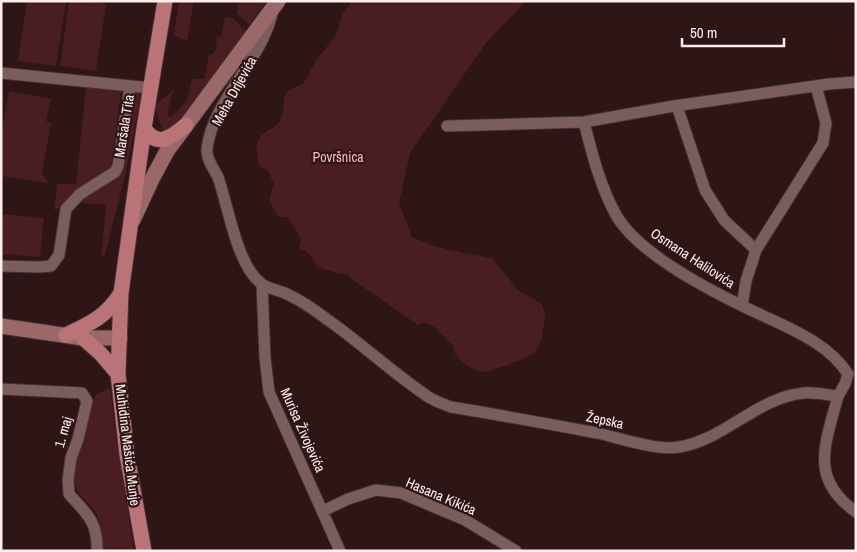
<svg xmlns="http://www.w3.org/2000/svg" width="857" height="552" font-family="'Archivo Narrow',sans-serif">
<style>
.green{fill:#491e21}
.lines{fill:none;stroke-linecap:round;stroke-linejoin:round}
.street-casing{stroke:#443132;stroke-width:13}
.secondary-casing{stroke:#443132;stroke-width:17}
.primary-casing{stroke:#443132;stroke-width:17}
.street{stroke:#7c5d5d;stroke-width:11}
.secondary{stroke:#9b6869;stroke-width:15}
.primary{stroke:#ba7376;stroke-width:15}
.labels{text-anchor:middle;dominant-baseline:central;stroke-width:4.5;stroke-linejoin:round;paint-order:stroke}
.street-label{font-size:14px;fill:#feeeee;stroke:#2e1516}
.park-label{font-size:14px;fill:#ffb9bb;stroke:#2e1516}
</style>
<rect width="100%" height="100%" fill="#2e1516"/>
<path class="green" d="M27 1H66L56 66 18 61Z
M69 1H87L106 4 96 71 60 66Z
M179 1H194L187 40 181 39 174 34Z
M239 1H266L249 25 237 13Z
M526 1 486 43 410 153 399 203 412 237C437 249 464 253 492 258L518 290 542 304 545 315 542 339 535 353 524 359 487 372 475 370 464 363 455 354 453 346 433 326 423 323 418 325 353 280 347 274H340L317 267C313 258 309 251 299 248L301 239 288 217H278L269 199 274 184 268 171 259 166C256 152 253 140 267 131 271 129 276 126 279 122 291 101 272 95 303 84L317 59 336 35 343 13 352 2Z
M225 17 233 18 246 31 178 125 163 131 154 106 174 89 168 109V115L169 117 172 116 187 100 192 79H204L209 54H212L216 49 217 37H221Z
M86 86 121 91 111 168 71 196 59 208 54 210 57 184H76Z
M135 90H142L125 176 105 255 101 258 106 205 74 202 119 175Z
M9 91 51 99 46 121 51 123 42 173 48 183 1 176V138Z
M1 214 44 218 40 257 1 254Z
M110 388 116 437 134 551H102C103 529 102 518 87 502 84 498 79 495 77 490 66 468 86 416 96 394Z"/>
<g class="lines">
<defs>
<path id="street" d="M272 14C261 61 212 102 207 149 206 159 214 169 218 177 228 205 237 267 262 284 269 289 279 290 287 294 302 301 315 310 328 320 362 344 393 373 427 396 434 401 443 404 451 407 500 415 549 424 597 433 620 438 657 451 679 447 724 440 758 397 804 393 815 392 827 395 838 396 826 443 808 478 856 512
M1 73 151 88
M677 106 705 190 724 220 756 250
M584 122C592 153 600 186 616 215 640 257 724 298 768 318 798 332 830 346 848 374L845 384 838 396
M447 126 584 122 674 106 829 84 856 82
M1 266 39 267 51 266 59 255 66 209 80 194 115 172 118 166 130 86
M262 284 265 358 269 392 340 551
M742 306 746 281 756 250 823 143 826 123 816 86
M1 389 82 393 87 401 78 439 71 458 68 480 69 494C87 514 98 522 97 551
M323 511 348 499 376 490 401 493 465 520 516 551"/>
<path id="secondary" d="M133 220 152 179 167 151 278 1
M1 326 83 338H120"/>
<path id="primary" d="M144 128C157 149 172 137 186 125
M66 335C90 324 107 316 121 293
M83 338 101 354 118 374
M144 551 127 455 118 374 121 293 144 128 165 1"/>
</defs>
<use href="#street" class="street-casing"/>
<use href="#secondary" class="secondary-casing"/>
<use href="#primary" class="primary-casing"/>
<use href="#street" class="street"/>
<use href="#secondary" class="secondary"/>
<use href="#primary" class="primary"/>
</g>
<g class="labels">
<g class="street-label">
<text transform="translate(234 91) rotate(-61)">Meha Drljevića</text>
<text transform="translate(124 126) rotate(-81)">Maršala Tita</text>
<text transform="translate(693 258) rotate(33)">Osmana Halilovića</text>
<text transform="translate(605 420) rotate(12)">Žepska</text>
<text transform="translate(303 430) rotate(66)">Murisa Živojevića</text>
<text transform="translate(63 432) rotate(-74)">1. maj</text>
<text transform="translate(128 445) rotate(83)">Muhidina Mašića Munje</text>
<text transform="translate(441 496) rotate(23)">Hasana Kikića</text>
</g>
<g class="park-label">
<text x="338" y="157">Površnica</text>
</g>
</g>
<rect width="857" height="552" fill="none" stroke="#feeeee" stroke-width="5"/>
<path d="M682 38v8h102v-8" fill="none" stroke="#feeeee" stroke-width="2.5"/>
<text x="690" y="38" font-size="15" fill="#feeeee" stroke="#2e1516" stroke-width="4" paint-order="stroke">50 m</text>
</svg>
